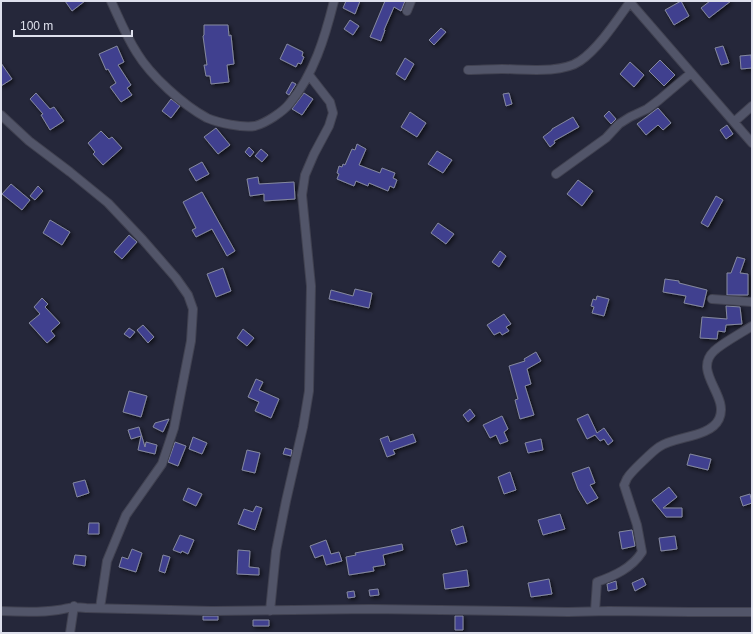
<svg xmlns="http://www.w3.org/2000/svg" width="753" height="634" font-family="Arial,sans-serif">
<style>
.building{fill:#40408f;stroke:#85899f;filter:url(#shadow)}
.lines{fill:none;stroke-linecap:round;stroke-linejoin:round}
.street-casing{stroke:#414251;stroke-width:10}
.street{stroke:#525569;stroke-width:8}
</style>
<defs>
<filter id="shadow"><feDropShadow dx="2" dy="2" stdDeviation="2" flood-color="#0009"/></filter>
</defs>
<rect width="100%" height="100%" fill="#25273a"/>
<path class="building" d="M65 1H85L72 11Z
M346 1H360L355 14 343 8Z
M385 1H405L401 11 394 7 384 30H385L381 41 370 37Z
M681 1 689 16 674 25 665 10Z
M710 1H731L709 18 701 8Z
M350 20 359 26 353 35 344 29Z
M204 25H228L229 36 231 35 234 64 227 65 229 82 211 84 210 76H206L204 65H207L203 36 204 35Z
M441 28 446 32 434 45 429 40Z
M287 44 303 52 302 56 304 57 301 64 298 63 296 67 280 59Z
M117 46 124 62 118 65 131 85 127 88 132 95 121 102 110 87 116 83 108 69 106 70 99 54Z
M723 46 729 63 721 65 715 48Z
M751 55 752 68 741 69 740 56Z
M405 58 414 64 405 80 396 74Z
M660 60 675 75 664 86 649 71Z
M630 62 644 75 634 87 620 74Z
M1 63 12 79 1 86Z
M292 82 296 84 289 95 286 93Z
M36 93 50 109 54 107 64 121 50 130 41 115 43 114 30 99Z
M304 93 313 99 302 115 292 109Z
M509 93 512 104 506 106 503 94Z
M171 99 180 106 171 118 162 111Z
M658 108 671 123 663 130 658 125 646 135 637 124Z
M609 111 616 119 611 124 604 116Z
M410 112 426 123 417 137 401 127Z
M573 117 579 127 554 141 555 143 550 147 543 137 552 130V129Z
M727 125 733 134 726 139 720 130Z
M216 128 230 145 218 154 204 137Z
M101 131 109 139 112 137 122 148 103 165 93 154 95 152 88 143Z
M357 144 366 149 359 165 380 173 382 168 395 173 393 178 397 180 394 188 390 186 388 191 369 183 368 186 356 181 354 186 337 179 339 174 337 173 339 166 342 167 343 164 345 165 352 149 355 150Z
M249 147 254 152 250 157 245 152Z
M261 149 268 155 262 162 255 156Z
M437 151 452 160 443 173 428 164Z
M202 162 209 174 196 181 189 169Z
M258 177 259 184 294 182 295 199 264 201V194L250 196 247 179Z
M578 180 593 191 582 206 567 194Z
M11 184 30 200 22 210 2 194Z
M38 186 43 191 35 200 30 196Z
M202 192 235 251 227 256 212 229 196 237 192 230 196 228 183 202Z
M716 196 723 200 708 227 701 223Z
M50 220 70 232 62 245 43 233Z
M438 223 454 234 446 244 431 233Z
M129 235 137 242 122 259 114 252Z
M500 251 506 256 499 267 492 262Z
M737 257 745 259 740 273 748 274V295H727V273H731Z
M223 268 231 291 216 297 207 274Z
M665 279 679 281V283L707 290 703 307 684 303 686 296 663 292Z
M355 289 372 293 369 308 329 299 331 290 353 296Z
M597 296 609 299 604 316 592 313 594 307 591 306 593 299 596 300Z
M42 298 48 304 45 307 60 323 51 331 55 336 47 343 29 323 40 314 34 307Z
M726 306 740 307 742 324 726 325 725 332 718 331 717 339 700 338 702 317 727 319Z
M504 314 511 324 506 327 509 331 502 335 500 332 494 335 487 325Z
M143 325 154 337 148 343 137 330Z
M129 328 135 332 130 338 124 334Z
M243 329 254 338 247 346 237 338Z
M536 352 541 361 527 369 531 384 525 386 534 415 520 419 515 400 518 399 509 366 525 361 524 359Z
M256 379 263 382 259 390 279 399 271 418 255 411 259 402 248 397Z
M129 391 147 396 141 417 123 412Z
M470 409 475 416 468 422 463 415Z
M588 414 597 433 604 428 613 441 608 445 604 439 600 441 595 435 587 439 577 419Z
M502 416 508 429 504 432 508 441 500 444 496 435 490 438 483 425Z
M169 419 163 432 153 427 155 423Z
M139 427 145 447 146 442 157 445 155 454 138 450 141 436 131 439 128 430Z
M413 434 416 442 393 450 395 454 387 457 380 439 388 436 390 442Z
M193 437 207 443 202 454 189 449Z
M541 439 543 450 528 453 525 443Z
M175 442 186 446 178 466 168 462Z
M285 448 292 450 291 456 283 454Z
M247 450 260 453 255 473 242 470Z
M690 454 711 459 708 470 687 465Z
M589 467 595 483 590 485 598 498 587 504 578 489 572 473Z
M510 472 516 490 504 494 498 477Z
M85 480 89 493 77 497 73 483Z
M669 487 677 497 663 508H682V517H666L652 500Z
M188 488 202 494 196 506 183 500Z
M750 494 752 503 743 506 740 497Z
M256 506 262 508 255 530 238 524 244 509 253 512Z
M560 514 565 529 543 535 538 520Z
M89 523H99V534H88Z
M463 526 467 542 456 545 451 530Z
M632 530 635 546 622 549 619 532Z
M180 535 194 540 188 554 182 551 181 553 173 550Z
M675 536 677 549 661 551 659 538Z
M326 540 331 554 339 552 342 561 326 565 323 555 315 558 310 546Z
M402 544 403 550 383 555 385 565 373 567 374 571 349 575 346 557 356 555 355 553Z
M132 549 142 553 136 572 119 567 122 557 128 559Z
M238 550 250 551 249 567 259 568V575L237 574Z
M75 555 86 556 85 566 73 564Z
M163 555 170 557 165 573 159 571Z
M467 570 469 586 445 589 443 574Z
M643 578 646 585 635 591 632 583Z
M549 579 552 594 531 597 528 583Z
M616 581 617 589 608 591 607 584Z
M378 589 379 595 370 596 369 590Z
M354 591 355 597 348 598 347 592Z
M203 616H218V620H203Z
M455 616H463V630H455Z
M253 620H269V626H253Z"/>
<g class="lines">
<defs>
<path id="street" d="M111 1C119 18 126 36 137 53 151 76 183 105 207 118 219 123 242 128 255 126 266 123 283 112 290 103 314 74 325 37 334 1
M629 1 752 143
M407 11 411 1
M468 70C479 70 490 69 502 69 524 69 561 74 580 61 599 48 617 20 630 2
M1 115 29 141 70 172 108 203 143 240 176 278 188 295 193 309 191 341 174 428 162 464 126 515 107 561 100 608
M734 122 752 106
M556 174 606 138 619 124 630 117 647 109 659 100 691 73
M712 299 752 302
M1 611C20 612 39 613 58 610 71 608 71 606 86 608L212 611 371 609 568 612 609 611 690 612H752
M270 611 276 551 286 501 303 427 309 391 311 286 302 195 305 175 314 154 329 126 333 113 330 102 309 75
M595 611 597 582C614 576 632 568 642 552L637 525 624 485C626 482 626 479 628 477 631 472 654 450 659 447 674 436 710 438 719 419 730 396 692 372 714 351 724 342 740 334 752 326
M70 633 74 606"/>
</defs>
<use href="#street" class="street-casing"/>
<use href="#street" class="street"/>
</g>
<rect width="753" height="634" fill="none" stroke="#dee0ec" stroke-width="4"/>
<path d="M14 30v6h118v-6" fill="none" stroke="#dee0ec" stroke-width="2"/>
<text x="20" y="30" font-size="12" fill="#dee0ec" stroke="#25273a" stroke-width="3" paint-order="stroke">100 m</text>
</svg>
